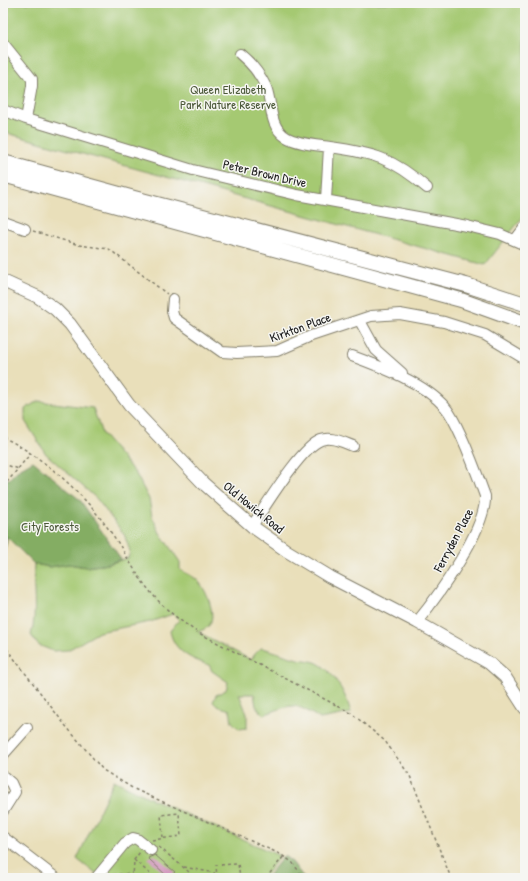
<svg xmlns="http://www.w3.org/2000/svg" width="528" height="881" font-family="'Patrick Hand',sans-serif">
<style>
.green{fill:#a5c972;stroke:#607247}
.forest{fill:#84ad64;stroke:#506440}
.building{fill:#d39bbf}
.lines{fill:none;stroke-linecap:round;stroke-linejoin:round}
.minor-casing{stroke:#827e6b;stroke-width:12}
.major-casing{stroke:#827e6b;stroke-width:14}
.highway-casing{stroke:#827e6b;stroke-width:16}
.path{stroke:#827e6b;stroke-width:1.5;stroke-dasharray:3 3;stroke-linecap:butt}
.minor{stroke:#fff;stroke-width:10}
.major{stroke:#fff;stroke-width:12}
.highway{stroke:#fff;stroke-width:14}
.labels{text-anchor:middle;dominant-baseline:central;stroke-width:3;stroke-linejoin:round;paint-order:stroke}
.park-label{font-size:13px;fill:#4c593a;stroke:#f6f6f2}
.street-label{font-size:13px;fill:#1c1c1c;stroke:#f6f6f2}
</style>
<rect width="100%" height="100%" fill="#f6f6f2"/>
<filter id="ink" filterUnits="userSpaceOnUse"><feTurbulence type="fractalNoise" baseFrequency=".025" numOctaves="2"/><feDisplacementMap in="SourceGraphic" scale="8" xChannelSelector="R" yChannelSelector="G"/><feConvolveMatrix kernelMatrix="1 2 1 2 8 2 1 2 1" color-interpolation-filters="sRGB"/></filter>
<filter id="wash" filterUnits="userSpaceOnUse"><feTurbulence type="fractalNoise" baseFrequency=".012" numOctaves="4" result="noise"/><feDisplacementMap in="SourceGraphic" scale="16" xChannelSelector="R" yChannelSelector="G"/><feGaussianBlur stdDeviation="0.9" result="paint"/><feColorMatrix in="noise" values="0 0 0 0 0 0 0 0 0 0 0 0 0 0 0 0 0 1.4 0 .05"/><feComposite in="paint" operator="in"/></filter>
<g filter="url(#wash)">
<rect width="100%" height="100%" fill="#e9dfba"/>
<path class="green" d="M3 3H525V214L485 265 3 132Z
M38 401 93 408 102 434 136 474 149 499 152 516 160 533 180 562V570C186 573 195 577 199 582 206 590 216 613 210 624 207 629 202 630 198 632L251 660 255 654 261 648C273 650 283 655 294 658 301 660 308 660 315 662 333 669 347 696 351 713L320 719C292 700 292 705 263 715L256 706 254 694H239L247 714V728L239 729 232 722 230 710 217 706 213 702 216 695 226 690 228 682 212 671 209 665C190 659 174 651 170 631L179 620 173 614 150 622 99 632 68 650 53 651 38 645 31 635C38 610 32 589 34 564L50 567 69 564 86 567 108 564 128 558 130 551 124 534 96 498 46 454 25 421V409Z
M114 780 150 798 280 856 263 878H101L77 859Z"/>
<path class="forest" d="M33 461 80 500 121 559 108 564 86 567 69 564 50 567 34 564 6 536 7 542 3 553V476L8 480 19 469Z
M284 856 292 862 304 878H266Z"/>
<g id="blocks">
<path class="building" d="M155 855 175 872 169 878 148 858Z"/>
</g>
</g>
<g filter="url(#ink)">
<use href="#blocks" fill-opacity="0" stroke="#827e6b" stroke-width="1"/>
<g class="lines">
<defs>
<path id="minor" d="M3 43 32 79V86L26 119
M240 54C251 63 260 74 266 87 273 105 268 125 286 137 298 144 316 145 330 147 373 153 393 158 427 188
M3 110 26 119 193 170 297 195 467 226 500 234 525 245
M326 200 329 147
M3 221 25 229
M515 240 525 227
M173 299 172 311 174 318 222 352 237 353 277 351 311 336 371 316 400 314 444 322 485 335 525 359
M360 321 376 350 402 373
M352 356C382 367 424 383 445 407 459 423 477 474 485 496 487 528 438 596 417 622
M252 526C265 507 301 447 321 440 332 436 342 442 353 446
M3 755 27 728
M3 776 11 783 15 792 3 811
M3 837 56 878
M96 878 125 843 133 838 137 839 151 850"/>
<path id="major" d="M3 281 38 297 55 309 70 324 129 405 203 483 253 527 287 551 330 577 417 622 489 663 505 677 525 708"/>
<path id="highway" d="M3 162 134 198 466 285 525 304
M3 175 461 300 525 323"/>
</defs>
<use href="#minor" class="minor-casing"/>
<use href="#major" class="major-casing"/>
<use href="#highway" class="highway-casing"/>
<path class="path" d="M33 231 79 245 109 249 167 294
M3 437C46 459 82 492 110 531 124 550 134 572 149 590 162 607 179 620 197 632L351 713 385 741 410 776 451 878
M3 464 19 469
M3 487 31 453
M3 533 7 542 3 553
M3 644 65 725 103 770 134 789 280 854 292 862 304 878
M152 840 181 836 179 813 161 815 163 838
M159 847 189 872 184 878
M134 860 155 878
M184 867 215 873
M110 878V875L133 873
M133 878 134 860 140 852
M217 878 216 865 238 864 240 878
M266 878 284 856"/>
<use href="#minor" class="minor"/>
<use href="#major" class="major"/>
<use href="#highway" class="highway"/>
</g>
</g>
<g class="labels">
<g class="park-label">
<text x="228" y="89">Queen Elizabeth<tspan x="228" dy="15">Park Nature Reserve</tspan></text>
<text x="50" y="526">City Forests</text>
</g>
<g class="street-label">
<text transform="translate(265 173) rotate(13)">Peter Brown Drive</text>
<text transform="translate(300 327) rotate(-20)">Kirkton Place</text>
<text transform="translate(254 507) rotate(39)">Old Howick Road</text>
<text transform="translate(453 540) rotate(-62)">Ferryden Place</text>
</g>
</g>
<rect width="528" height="881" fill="none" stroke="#f6f6f2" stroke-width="16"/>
</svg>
